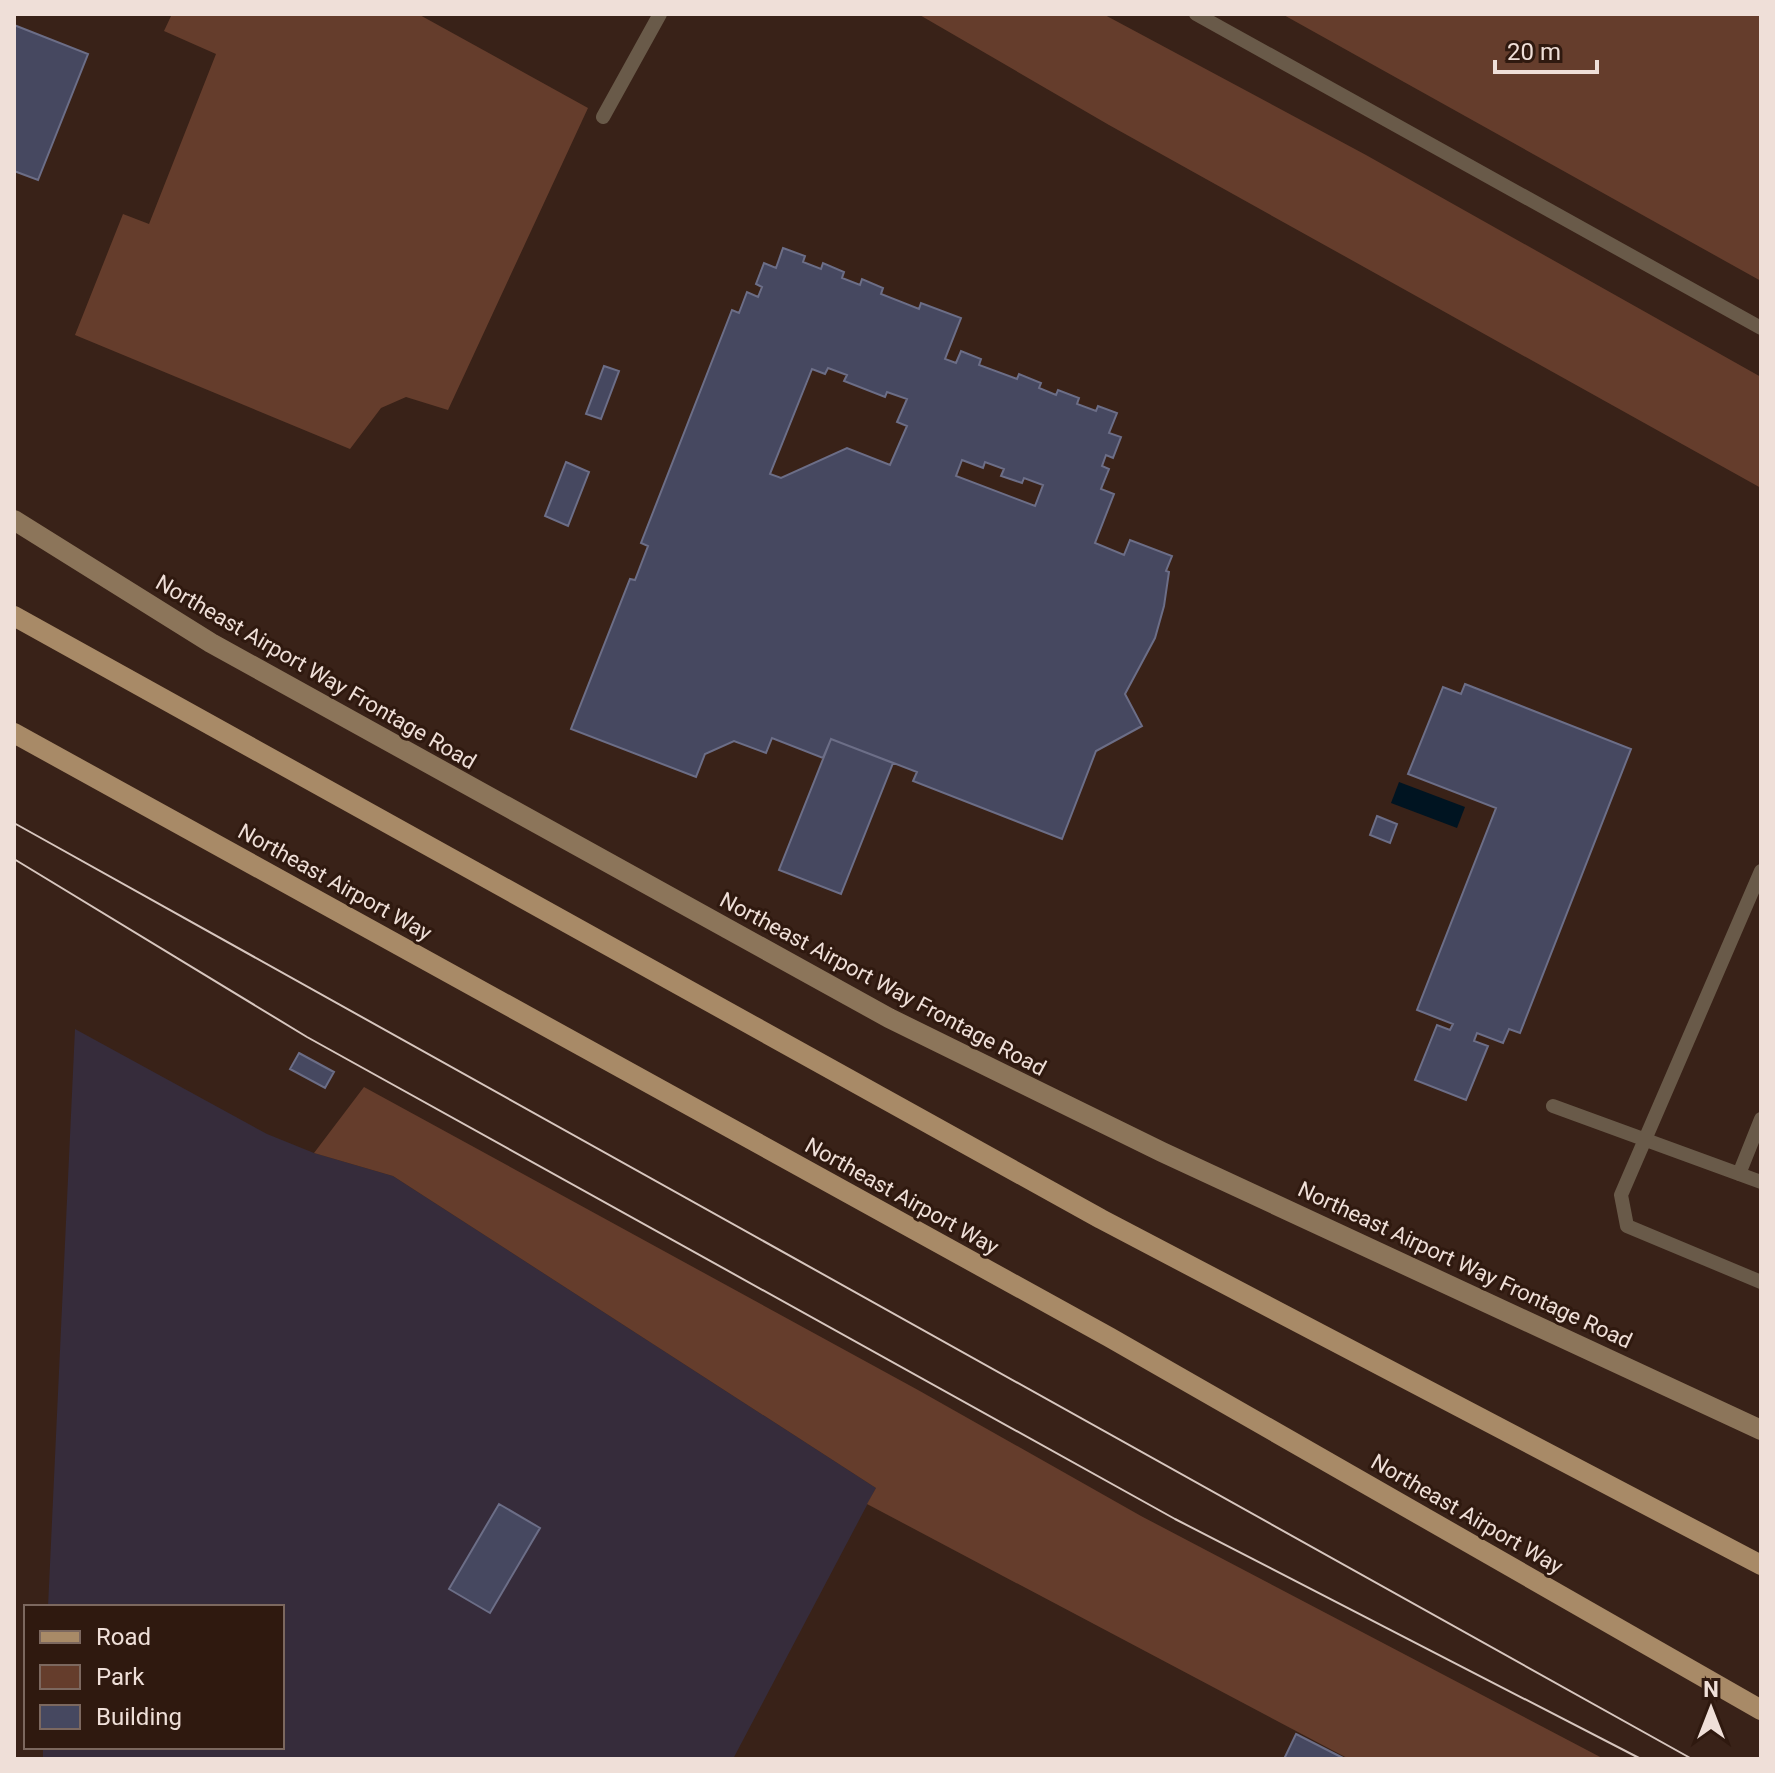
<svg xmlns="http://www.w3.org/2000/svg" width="1775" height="1773" font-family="Roboto,sans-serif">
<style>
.industrial{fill:#362c3b}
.green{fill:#653d2c}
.water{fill:#001421}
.building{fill:#464860;stroke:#6c6e87;stroke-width:2;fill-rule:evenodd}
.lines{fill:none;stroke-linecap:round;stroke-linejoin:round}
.lane{stroke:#695a49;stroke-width:14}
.secondary{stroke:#8c755a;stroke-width:20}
.primary{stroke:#a88a67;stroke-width:20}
.tram{stroke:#d7c6be;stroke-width:2}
.labels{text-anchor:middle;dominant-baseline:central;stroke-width:6;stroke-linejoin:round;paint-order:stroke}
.street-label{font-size:22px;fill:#efdfd8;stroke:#2f190f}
</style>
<rect width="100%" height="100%" fill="#392218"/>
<path class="industrial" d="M75 1029 267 1134 314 1153 393 1176 876 1488 733 1759H43V1747H282V1607H48Z"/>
<path class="green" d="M172 14H418L588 108 448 410 406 397 381 408 350 449 75 335 123 214 149 224 216 54 164 31Z
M918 14H1103L1366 155 1761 377V488L1109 125Z
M1282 14H1761V281Z
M364 1087 918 1390 1141 1516 1604 1759H1349L867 1504 876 1488 393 1176 314 1153Z"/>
<path class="water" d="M1399 782 1465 807 1457 828 1391 803Z"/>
<path class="building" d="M14 25 88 54 38 180 14 171Z
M783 248 805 256 803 262 821 269 823 263 844 272 842 278 860 285 862 279 883 288 881 294 919 309 921 303 961 318 945 359 956 363 961 351 981 359 979 365 1017 379 1019 374 1041 383 1039 388 1056 395 1058 390 1079 398 1077 404 1096 411 1098 406 1117 413 1109 433 1121 437 1113 458 1106 455 1102 466 1109 469 1101 489 1114 494 1095 543 1124 555 1130 540 1172 556 1166 571 1169 572 1164 606 1155 638 1125 694 1142 726 1096 751 1062 839 913 781 917 772 831 739 823 758 772 738 766 753 734 741 705 754 696 777 571 729 630 579 635 580 648 546 641 543 732 310 739 313 747 292 758 297 762 287 756 284 764 263 776 268ZM828 368 847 375 844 381 885 397 887 392 907 399 897 422 907 426 890 465 847 448 781 478 770 474 812 369 825 374ZM962 460 983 468 985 462 1004 469 1001 476 1022 483 1024 478 1043 485 1035 506 956 476Z
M604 366 619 371 601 419 586 414Z
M566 462 589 472 568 526 545 516Z
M1465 684 1631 749 1520 1033 1509 1029 1503 1043 1477 1033 1474 1041 1488 1046 1466 1100 1415 1080 1437 1025 1450 1030 1453 1024 1417 1010 1496 808 1408 774 1443 687 1461 694Z
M831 739 893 763 841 894 779 870Z
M1377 816 1397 824 1390 843 1370 835Z
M299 1053 334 1072 325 1088 290 1069Z
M499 1504 540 1528 490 1613 449 1589Z
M1296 1734 1345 1759H1284Z"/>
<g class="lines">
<path class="lane" d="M1196 14 1761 328
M603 117 660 14
M1761 871 1621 1195 1627 1226 1761 1282
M1553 1106 1761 1182
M1739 1174 1761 1119"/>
<path class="secondary" d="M14 520 211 643 889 1018 1162 1152 1761 1430"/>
<path class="primary" d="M14 616 1101 1219 1761 1565
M14 733 1109 1337 1761 1710"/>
<path class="tram" d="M14 823 1692 1759
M14 859 307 1037 1175 1519 1641 1759"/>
</g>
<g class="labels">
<g class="street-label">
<text transform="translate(316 672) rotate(30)">Northeast Airport Way Frontage Road</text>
<text transform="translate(335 882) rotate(29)">Northeast Airport Way</text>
<text transform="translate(883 984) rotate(28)">Northeast Airport Way Frontage Road</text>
<text transform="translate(902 1196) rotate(29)">Northeast Airport Way</text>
<text transform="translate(1465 1265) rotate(25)">Northeast Airport Way Frontage Road</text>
<text transform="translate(1467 1514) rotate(30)">Northeast Airport Way</text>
</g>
</g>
<rect width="1775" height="1773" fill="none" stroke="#efdfd8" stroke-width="32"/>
<rect x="24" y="1605" width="260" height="144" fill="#2f190f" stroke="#7c685f" stroke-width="2"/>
<rect x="40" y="1631" width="40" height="12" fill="#a88a67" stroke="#7c685f" stroke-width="2"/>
<text x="96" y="1645" font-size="24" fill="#efdfd8">Road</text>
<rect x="40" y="1665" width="40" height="24" fill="#653d2c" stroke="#7c685f" stroke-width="2"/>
<text x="96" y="1685" font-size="24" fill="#efdfd8">Park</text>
<rect x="40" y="1705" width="40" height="24" fill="#464860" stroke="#7c685f" stroke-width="2"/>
<text x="96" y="1725" font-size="24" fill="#efdfd8">Building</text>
<g transform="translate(1711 1709)" stroke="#2f190f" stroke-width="6" paint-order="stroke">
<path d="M0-6L14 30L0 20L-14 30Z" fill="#efdfd8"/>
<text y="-12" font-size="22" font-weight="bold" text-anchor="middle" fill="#efdfd8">N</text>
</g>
<path d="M1495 60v12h102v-12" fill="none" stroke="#efdfd8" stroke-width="4"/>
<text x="1507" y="60" font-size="24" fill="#efdfd8" stroke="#2f190f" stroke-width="6" paint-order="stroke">20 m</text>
</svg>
